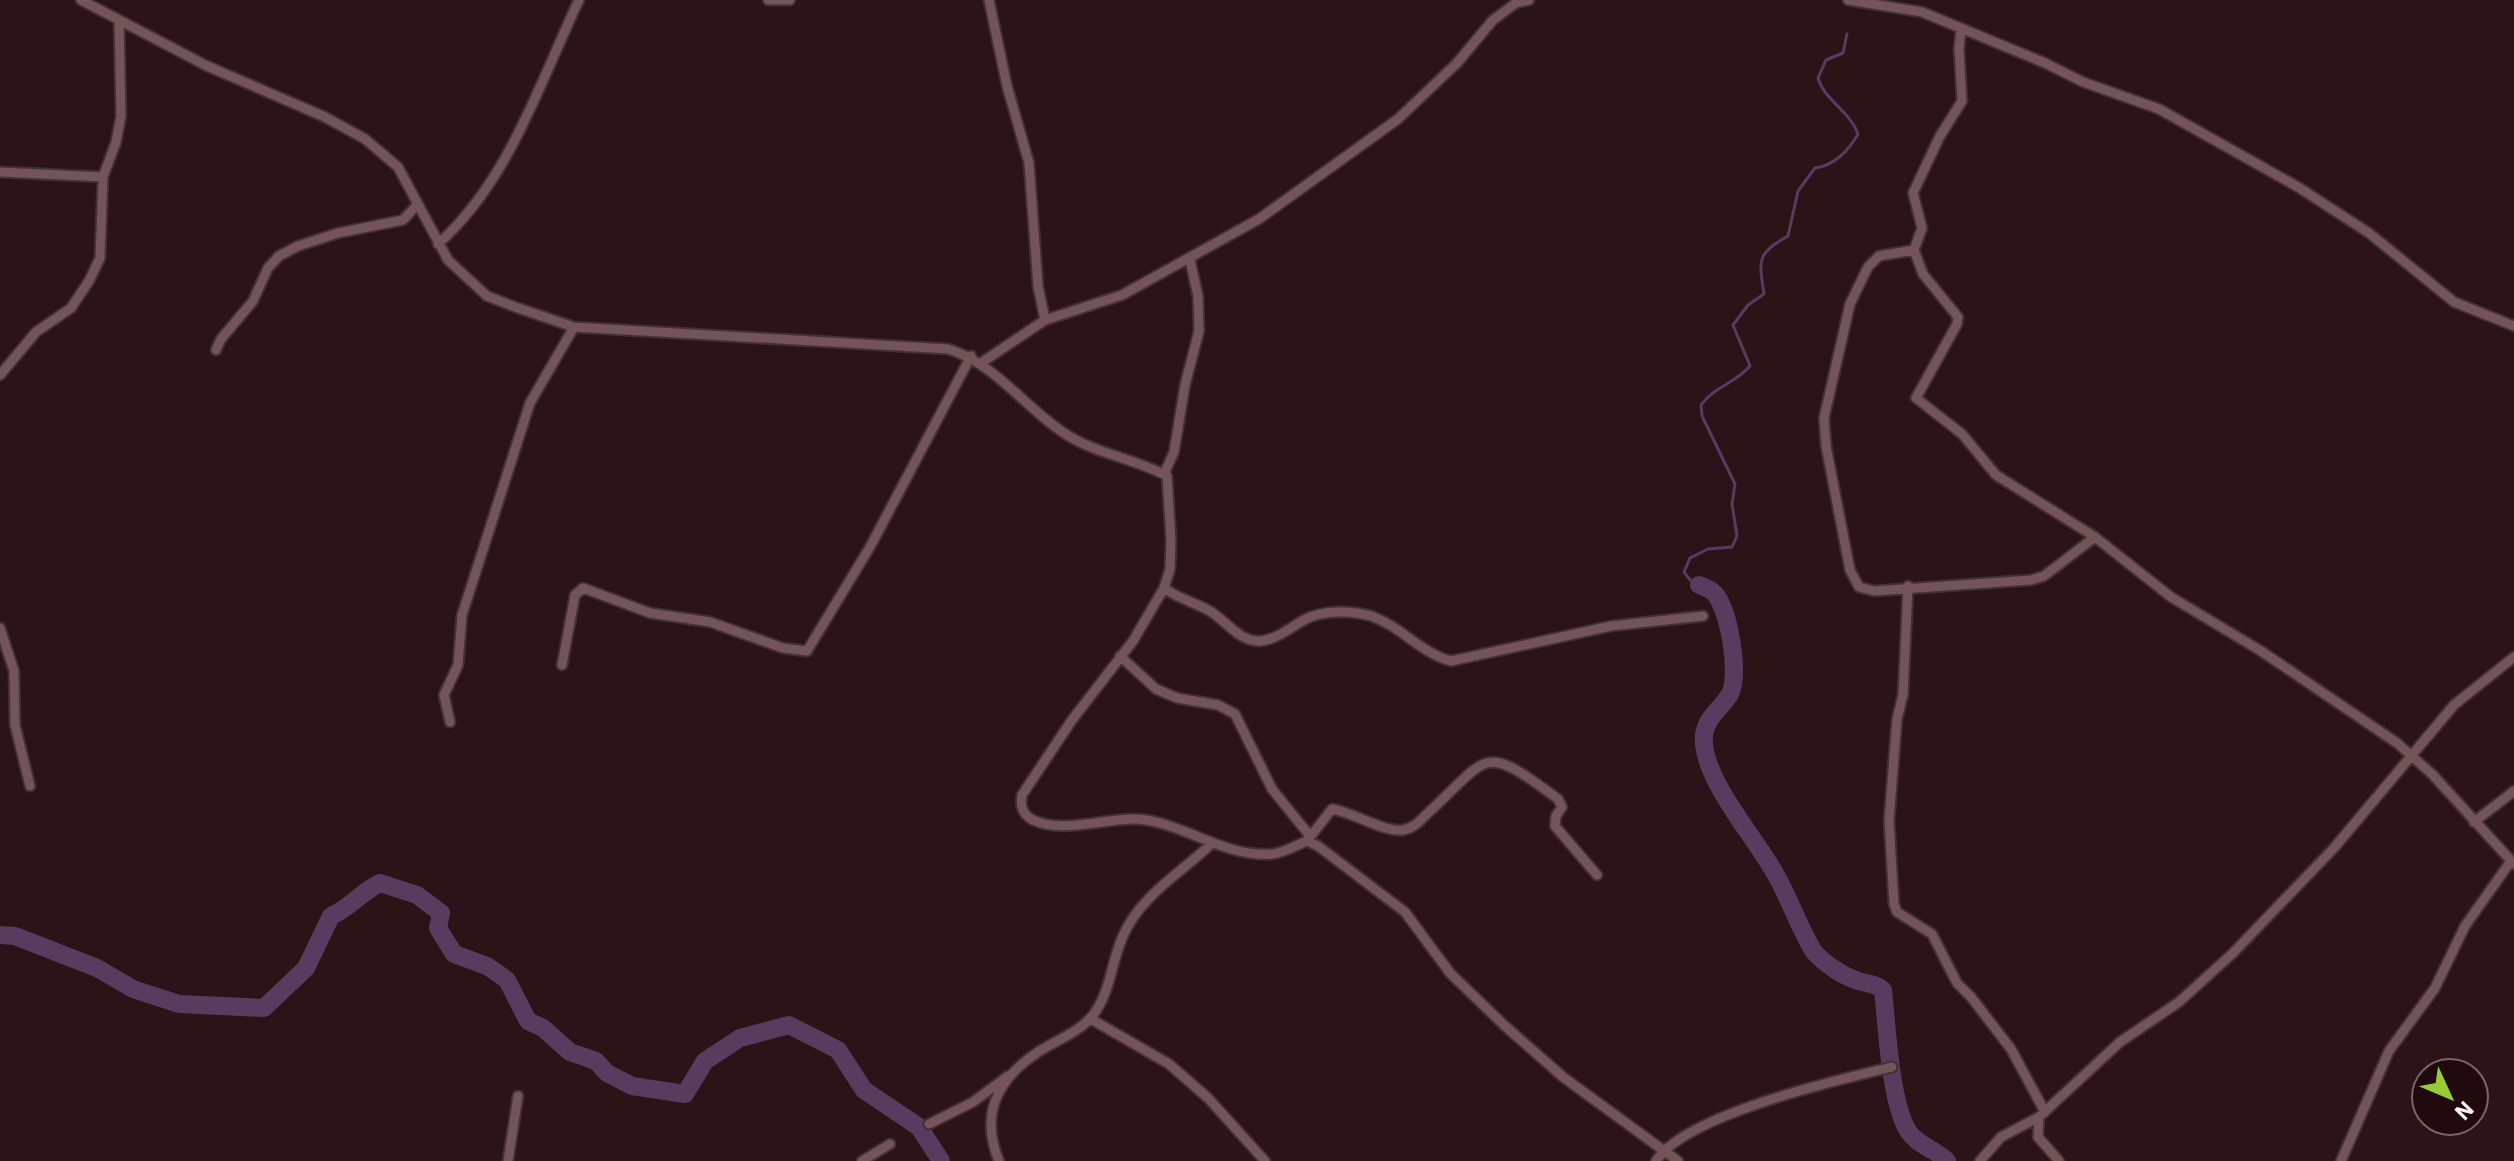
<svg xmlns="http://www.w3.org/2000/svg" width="2514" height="1161" font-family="'IBM Plex Sans',sans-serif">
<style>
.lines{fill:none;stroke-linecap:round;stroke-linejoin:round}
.stream{stroke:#5a3b60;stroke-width:3}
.river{stroke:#5a3b60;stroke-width:18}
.minor-casing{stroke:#413133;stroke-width:13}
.minor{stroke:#725459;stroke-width:9}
</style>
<rect width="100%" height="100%" fill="#2b1317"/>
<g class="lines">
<path class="stream" d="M1699 585 1691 581 1684 572 1690 558 1708 549 1732 547 1737 536 1732 504 1735 484 1702 416 1701 405C1715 386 1736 383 1750 366L1733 325 1748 305 1764 294C1759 260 1756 254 1788 236L1798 191 1815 168C1834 166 1849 150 1858 134 1850 111 1824 100 1818 78L1826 60 1843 53 1847 34"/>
<path class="river" d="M1699 585C1704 587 1711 589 1715 594 1729 610 1740 674 1730 694 1722 708 1706 717 1704 735 1700 777 1756 838 1776 875 1790 900 1799 927 1814 952 1825 964 1843 976 1858 981 1868 984 1875 983 1883 990 1887 1026 1890 1101 1908 1131 1917 1145 1935 1149 1947 1161
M0 935 15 936 97 968 133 989 179 1004 264 1008 306 968 331 916C350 908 361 892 380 883L417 895 441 913 438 928 454 954 487 966 507 980 528 1021 543 1028 570 1052 596 1061 607 1073 632 1086 685 1094 705 1061 740 1038 789 1025 838 1050 864 1090 919 1127 941 1161"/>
<defs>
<path id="minor" d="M81 0 207 66 325 117 365 139 398 167 448 260 487 296 515 307 574 327 948 349C996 364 1023 406 1064 433 1095 454 1134 458 1167 476L1171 541 1170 569 1164 588 1133 641 1072 720 1022 795C1020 806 1022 814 1033 820 1062 834 1106 818 1137 819 1183 822 1224 858 1272 854 1284 853 1296 845 1307 841L1318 846 1405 912 1450 973 1505 1026 1563 1077 1678 1161
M768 0H790
M989 0 1007 86 1029 163 1038 286 1045 320
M1848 0 1922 12 2045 63 2083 82 2159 109 2298 187 2369 233 2454 302 2514 326
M1961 29 1959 49 1962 101 1940 136 1913 193 1922 228 1914 250 1923 274 1958 317 1957 324 1916 398 1962 434 1996 475 2095 537 2171 597 2261 651 2397 743 2432 774 2514 864
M0 172 103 177
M438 244C509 181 539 84 579 0
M1914 250 1879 256 1868 267 1850 304 1824 418 1826 446 1850 570 1859 587 1874 591 2031 580 2044 576 2095 537
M216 350 221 339 253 301 268 268 279 256 298 246 338 233 403 220 417 205
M981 363 1045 320 1122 295 1259 219 1398 119 1457 63 1493 20 1516 3 1529 0
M0 375 36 332 71 308 89 281 100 258 103 177 116 142 121 116 119 21
M1164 474 1174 452 1185 385 1199 331 1198 296 1190 260
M1908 586 1903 695 1897 719 1889 821 1894 904 1897 912 1932 934 1957 983 1971 997 2011 1049 2045 1112
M1164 588C1180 600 1198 603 1213 613 1227 623 1241 642 1260 641 1276 640 1291 627 1304 620 1322 610 1351 610 1371 616 1401 626 1420 653 1451 661L1611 626 1703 616
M0 628 14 671 15 725 30 786
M1120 656 1156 689 1177 698 1218 705 1235 714 1272 789 1310 836
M562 665 575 595 583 588 650 613 710 622 783 648 807 651 870 547 971 356
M450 722 444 695 458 665 462 615 530 403 574 327
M2474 822 2514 791
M1307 841 1332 809C1352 812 1385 833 1403 830 1414 828 1420 821 1428 813 1491 755 1481 742 1558 799L1562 807 1556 816 1555 826 1597 875
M1091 1019 1169 1064 1208 1098 1265 1161
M2039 1117 2038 1137 2059 1161
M929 1124 973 1102 1008 1076
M508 1161 518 1096
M862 1161 890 1144
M999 1161C980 1115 996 1080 1038 1052 1055 1041 1080 1032 1093 1015 1111 992 1111 962 1123 936 1140 896 1181 873 1211 844
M1656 1161C1685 1115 1837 1080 1892 1067
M1980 1161 2001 1137 2039 1117 2120 1042 2179 1002 2233 953 2334 848 2454 705 2514 657
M2341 1161 2389 1051 2435 988 2465 926 2511 861"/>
</defs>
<use href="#minor" class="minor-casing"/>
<use href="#minor" class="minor"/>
</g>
<g transform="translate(2450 1097) rotate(134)"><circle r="38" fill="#200a0e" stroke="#796669" stroke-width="2"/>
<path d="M0-6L14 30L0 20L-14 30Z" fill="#97cc39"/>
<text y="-12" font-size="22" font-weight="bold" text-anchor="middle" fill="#feeff1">N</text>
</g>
</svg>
